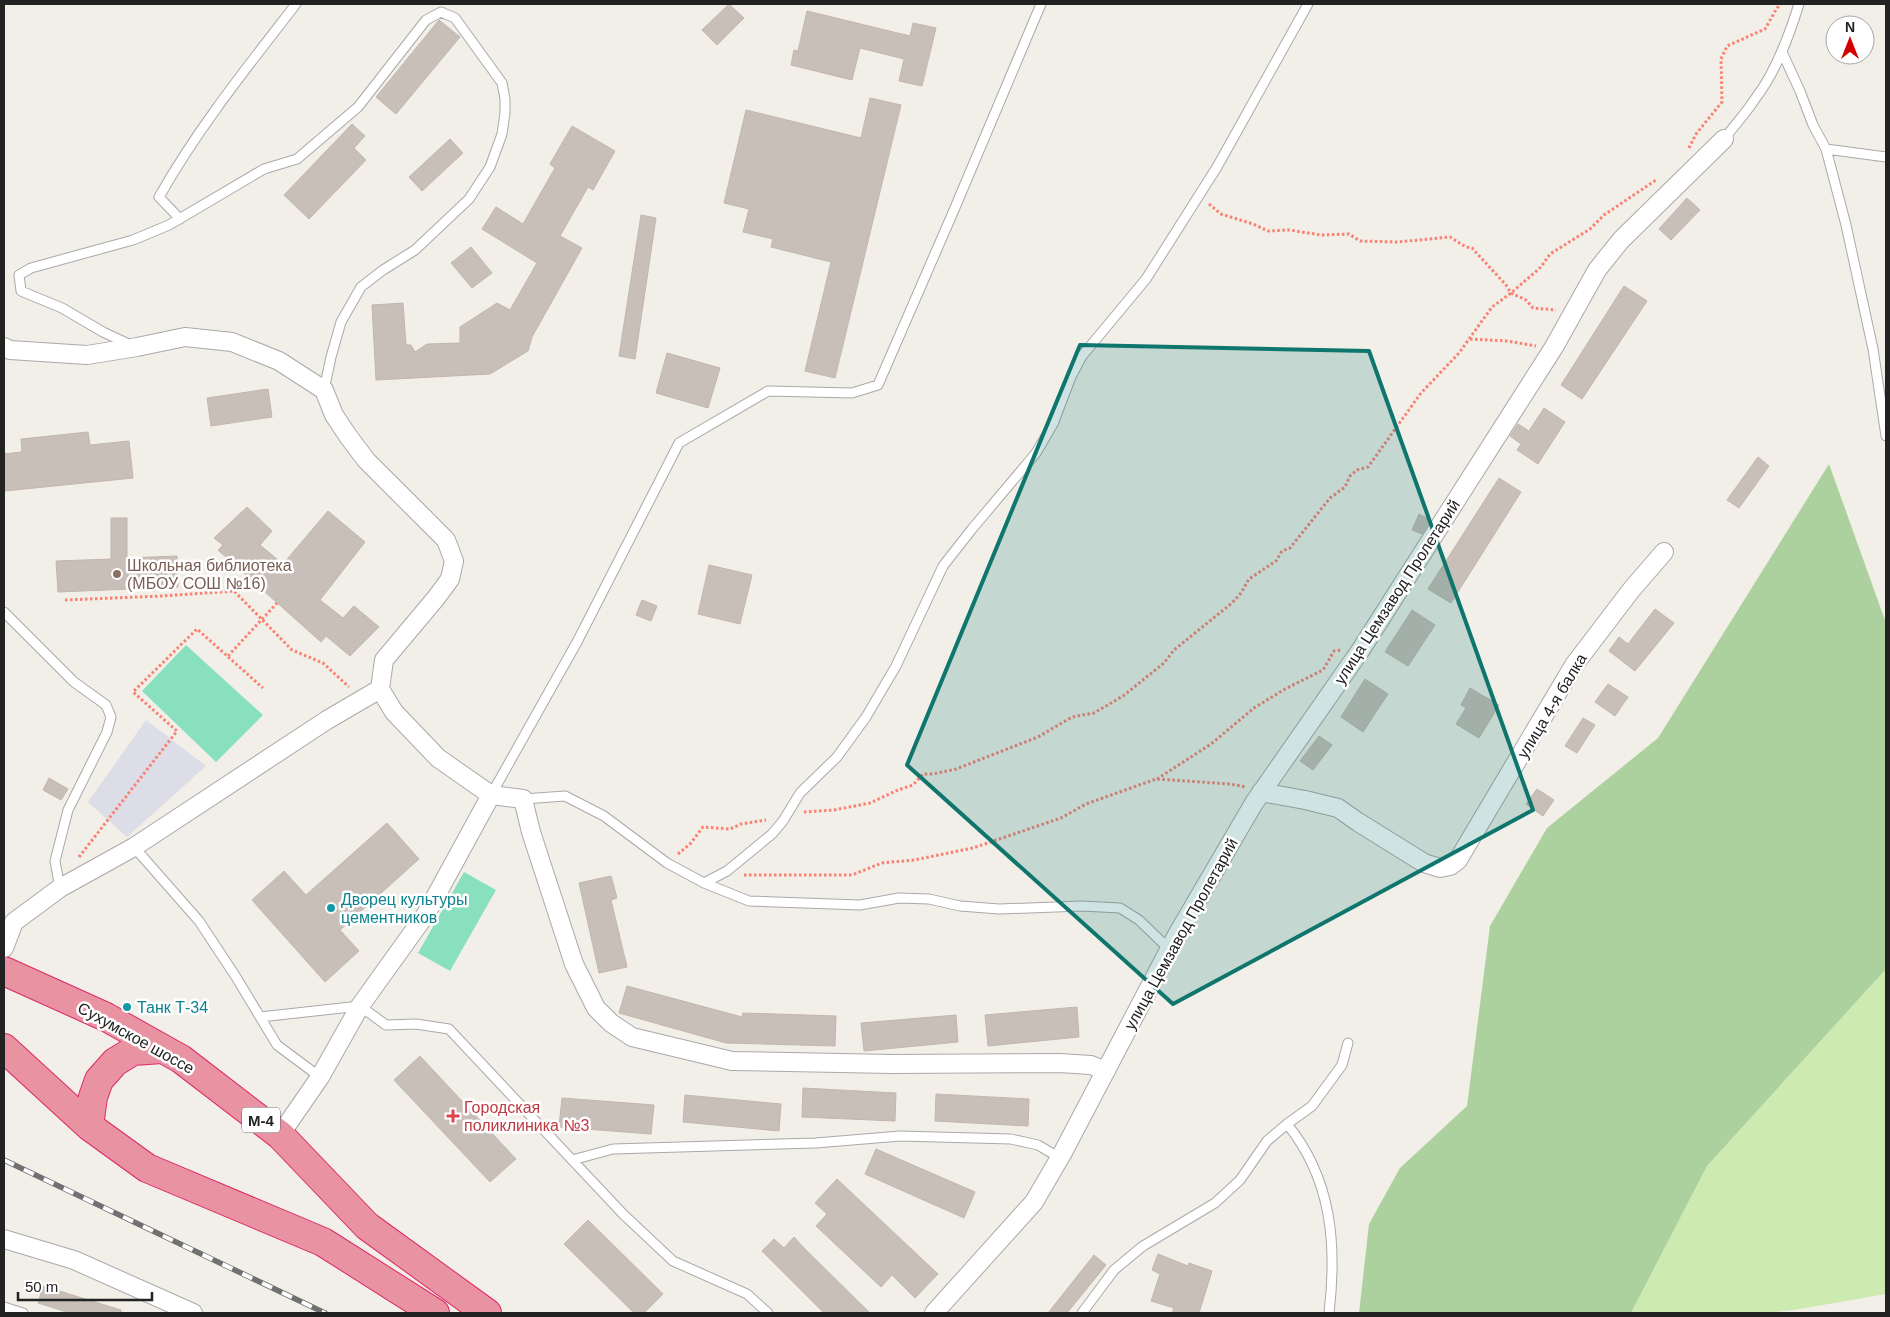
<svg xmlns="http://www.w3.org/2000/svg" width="1890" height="1317" font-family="Helvetica,sans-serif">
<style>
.grass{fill:#cdebb0}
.forest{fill:#add19e}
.pitch{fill:#88e0be}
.plaza{fill:#dddde8}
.building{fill:#c7bfb8;stroke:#c4b6ab}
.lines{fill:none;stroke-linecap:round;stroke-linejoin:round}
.lane-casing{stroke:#a9a9a9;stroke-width:11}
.street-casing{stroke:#a9a9a9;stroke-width:20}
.highway-casing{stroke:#dc2a67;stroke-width:30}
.path{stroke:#fa8072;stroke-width:3;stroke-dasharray:2.5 2.5;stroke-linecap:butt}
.lane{stroke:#fff;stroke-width:9}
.street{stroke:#fff;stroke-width:18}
.highway{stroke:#e892a2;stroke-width:28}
.rail-casing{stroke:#707070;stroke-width:5.5}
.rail{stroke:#fff;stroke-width:4;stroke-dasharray:11;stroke-linecap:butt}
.marked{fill:#0f766e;fill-opacity:0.2;stroke:#0f766e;stroke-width:4;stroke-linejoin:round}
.education-dot{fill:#8d6e63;stroke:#fff;stroke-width:2}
.culture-dot{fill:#0f9aa8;stroke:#fff;stroke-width:2}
.health-dot{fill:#e0444e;stroke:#fff;stroke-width:2}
.labels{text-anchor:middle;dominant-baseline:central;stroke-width:5;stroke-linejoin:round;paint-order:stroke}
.shield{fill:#fff;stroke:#646464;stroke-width:1}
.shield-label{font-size:15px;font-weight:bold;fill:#222}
.education-label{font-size:16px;fill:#785e54;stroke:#fff;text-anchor:start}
.street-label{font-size:16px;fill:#222;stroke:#fff}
.culture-label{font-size:16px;fill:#0d838f;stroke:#fff;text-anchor:start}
.health-label{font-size:16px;fill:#be3a42;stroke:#fff;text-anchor:start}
</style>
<rect width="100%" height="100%" fill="#f2efe9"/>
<path class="grass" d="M1886 969V1294L1794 1310 1764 1313H1631L1707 1166Z"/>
<path class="forest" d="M1829 464 1886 623V969L1707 1166 1631 1313H1359L1369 1224 1400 1168 1467 1106 1490 926 1547 828 1658 738Z"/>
<path class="pitch" d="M186 645 263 715 216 762 142 691Z
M464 872 496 890 450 971 418 953Z"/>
<path class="plaza" d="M146 720 206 766 127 837 88 802Z"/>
<path class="building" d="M729 4 744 18 717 45 702 30Z
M807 11 910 36 913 23 936 28 922 86 899 81 904 59 860 48 852 80 791 65 794 50 798 51Z
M439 20 460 37 396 114 376 97Z
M870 98 901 105 835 378 805 371 831 262 771 247 773 239 743 232 749 209 724 203 746 110 861 138Z
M352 124 365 136 354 148 366 160 309 219 284 195Z
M572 126 615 151 593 190 588 187 560 236 582 248 532 337 528 351 490 374 376 380 372 305 403 303 406 345H411L415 352 427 344 460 343V327L497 303 510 310 537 263 482 229 496 207 523 224 555 168 550 164Z
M450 139 463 153 422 191 409 177Z
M1687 198 1700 210 1671 240 1659 229Z
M641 215 656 218 635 359 619 356Z
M471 247 492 273 472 288 451 263Z
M1624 286 1647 301 1582 399 1561 385Z
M667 353 720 368 708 408 656 393Z
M268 389 272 417 211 426 207 398Z
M1544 408 1565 422 1538 464 1517 450 1521 444 1510 436 1518 424 1529 431Z
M88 432 90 445 129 441 133 478 5 491 4 454 22 452 21 439Z
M1758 457 1769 466 1739 508 1727 500Z
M1499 478 1521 492 1451 603 1428 589Z
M247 507 272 531 260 545 283 564 328 511 365 542 320 600 343 618 354 606 379 627 350 656 326 636 321 642 218 550 223 545 214 538Z
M1419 514 1431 520 1422 534 1412 530Z
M111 518H127V558L177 556 178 587 58 592 56 561 111 559Z
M709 565 752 575 740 624 698 614Z
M642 600 657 606 651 621 636 615Z
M1655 609 1674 623 1635 671 1609 651 1619 637 1628 644Z
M1412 610 1435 625 1408 666 1385 652Z
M1365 679 1388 694 1363 732 1341 717Z
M1608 684 1628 697 1615 716 1595 702Z
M1470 688 1499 705 1479 738 1456 724 1466 708 1461 705Z
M1583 718 1595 725 1577 753 1565 746Z
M1319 736 1332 745 1313 770 1300 761Z
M49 778 68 789 61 800 43 790Z
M1537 789 1554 800 1543 816 1526 804Z
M387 823 419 859 340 930 359 951 325 982 252 900 284 871 306 895Z
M611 876 617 898 611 900 627 967 599 973 579 883Z
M627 986 742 1017 743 1013 836 1016 835 1046 726 1043 619 1013Z
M1077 1007 1079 1037 988 1046 985 1015Z
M956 1015 958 1042 864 1051 861 1023Z
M420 1056 516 1159 490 1182 394 1080Z
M803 1088 896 1093 895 1121 802 1117Z
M936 1094 1029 1099 1028 1126 935 1121Z
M685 1095 781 1104 779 1131 683 1122Z
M562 1098 654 1105 651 1134 559 1127Z
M876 1149 975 1192 964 1218 865 1174Z
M837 1179 938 1274 915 1298 892 1275 881 1287 816 1226 827 1214 815 1203Z
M588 1220 663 1294 644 1313H634L564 1244Z
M794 1237 804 1248 870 1313H824L762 1251 774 1239 784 1248Z
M1158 1254 1188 1266 1189 1263 1212 1271 1199 1313H1172L1174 1308 1151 1301 1160 1274 1152 1270Z
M1094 1255 1106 1265 1067 1313H1048Z
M43 1286 121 1310V1313H70L38 1303Z"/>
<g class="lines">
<defs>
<path id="lane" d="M1782 52 1800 91 1813 125 1826 149 1846 225 1873 349 1886 436
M1724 139C1734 126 1746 113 1755 99 1776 72 1789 36 1799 4
M1826 149 1886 157
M180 219 159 197C198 128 248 66 296 4
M133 346 103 332 62 308 21 291 19 275 31 268 133 240 169 225 264 169 297 159 358 107 426 20 441 12 455 18 502 83 505 99V113L502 134 490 167 469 199 415 250 383 270 361 287 341 322 331 357 324 390
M4 612 74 682 106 705 111 717 107 732 68 810 55 861 60 888
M491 795 577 642 679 443 768 391 852 393 878 385 954 210 1041 4
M523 799 565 796 604 816 667 863 704 883 749 901 860 905 899 898 929 899 960 906 999 909 1082 906 1120 908 1139 920 1170 950
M134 847 199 921 236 977 277 1045 320 1077
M704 883 727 871 772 834 783 821 800 793 837 757 866 717 896 666 943 566 972 529 1036 453 1053 424 1071 377 1082 356 1146 279 1217 167 1308 4
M260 1017 360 1006 386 1025 416 1024 449 1029 623 1214 673 1261 747 1294 768 1313
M1287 1124C1332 1179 1337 1245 1329 1313
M572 1160 613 1149 816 1143 900 1136 1011 1139 1038 1145 1060 1158
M4 1307 23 1313
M1082 1313 1114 1270 1143 1246 1215 1203 1240 1180 1267 1141 1287 1124 1312 1106 1342 1065 1348 1043"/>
<path id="street" d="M4 347 10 350 87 355 137 347 185 337 232 342 279 361 324 390 334 415 348 436 366 460 446 540 454 561 450 579 436 598 384 660 380 689
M380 689 394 712 438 758 491 795 523 799 531 832 574 964 596 1008 611 1023 632 1037 732 1061 891 1064 1059 1063 1091 1065 1106 1071
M1261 792 1305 800 1338 808 1358 822 1424 863 1440 868 1450 866 1458 860 1574 665 1632 589 1664 552
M4 948 14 922 60 888 134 847 327 720 380 689
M280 1135 320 1077 360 1006 426 914 491 795
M4 1239 74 1260 193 1313
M934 1313 1034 1202 1062 1154 1178 933 1254 803 1360 651 1554 347 1597 270 1621 240 1724 139"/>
<path id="highway" d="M4 971 106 1017 181 1059 280 1135 367 1226 487 1313
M4 1048 89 1126 147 1168 323 1242 435 1313
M89 1126 93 1097 99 1080 115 1062 133 1051 162 1049"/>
</defs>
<use href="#lane" class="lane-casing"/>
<use href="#street" class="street-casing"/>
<use href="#highway" class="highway-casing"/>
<path class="path" d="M1689 148 1696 134 1722 102 1721 59 1727 46 1765 29 1777 8 1781 4
M1209 204 1221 214 1253 224 1268 231 1289 230 1321 235 1349 234 1360 241 1398 242 1450 237 1466 247 1472 248 1506 285 1511 293 1526 300 1533 308 1556 310
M1470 339 1507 341 1536 346
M65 600 162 596 234 591 292 650 323 663 349 687
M228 656 277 603
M1157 779 1211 744 1254 708 1285 689 1323 670 1334 651 1341 650
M804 812 834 810 870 803 898 790 913 785 923 774H933L956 769 1038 737 1072 717 1094 713 1123 696 1164 663 1174 650 1232 603 1241 593 1249 579 1276 561 1282 551 1290 548 1330 498 1345 487 1350 476 1357 470 1368 467 1421 393 1459 353 1492 307 1511 293 1541 267 1550 254 1590 229 1604 215 1656 180
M678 854 690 844 703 827 730 829 741 824 766 820
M79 857 177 731 133 692 197 629 263 688
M744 875H852L882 863 914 860 973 848 1061 818 1086 804 1156 779 1230 784 1246 787"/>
<use href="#lane" class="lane"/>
<use href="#street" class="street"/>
<use href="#highway" class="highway"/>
<defs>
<path id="rail" d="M4 1160 325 1313"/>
</defs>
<use href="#rail" class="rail-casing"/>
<use href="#rail" class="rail"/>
</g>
<path class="marked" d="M1080 345 1369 351 1533 810 1173 1004 907 765Z"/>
<circle class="education-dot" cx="117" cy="574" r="5"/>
<g class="culture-dot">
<circle cx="331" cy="908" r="5"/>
<circle cx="127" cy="1007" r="5"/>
</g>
<path class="health-dot" d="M450.5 1108.5h5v5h5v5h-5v5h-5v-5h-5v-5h5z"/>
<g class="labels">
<rect class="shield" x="242" y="1107.5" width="38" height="25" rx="4"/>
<g class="shield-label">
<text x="261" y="1120">М-4</text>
</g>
<g class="education-label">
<text x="127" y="565">Школьная библиотека<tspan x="127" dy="18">(МБОУ СОШ №16)</tspan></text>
</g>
<g class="street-label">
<text transform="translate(1397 592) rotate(-57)">улица Цемзавод Пролетарий</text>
<text transform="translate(1552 706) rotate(-59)">улица 4-я балка</text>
<text transform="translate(1181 934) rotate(-61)">улица Цемзавод Пролетарий</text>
<text transform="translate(136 1038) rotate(29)">Сухумское шоссе</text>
</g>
<g class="culture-label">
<text x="341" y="899">Дворец культуры<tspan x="341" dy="18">цементников</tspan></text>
<text x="137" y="1007">Танк Т-34</text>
</g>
<g class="health-label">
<text x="464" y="1107">Городская<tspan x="464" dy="18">поликлиника №3</tspan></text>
</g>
</g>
<rect width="1890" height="1317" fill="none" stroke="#222222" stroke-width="10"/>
<g transform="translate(1850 40)"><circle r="24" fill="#ffffff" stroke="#a7a7a7"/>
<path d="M0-4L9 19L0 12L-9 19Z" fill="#d40000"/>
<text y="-8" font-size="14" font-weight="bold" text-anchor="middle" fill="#222222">N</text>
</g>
<path d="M18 1292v8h134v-8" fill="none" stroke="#222222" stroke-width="2.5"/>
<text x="25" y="1292" font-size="15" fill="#222222" stroke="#ffffff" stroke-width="4" paint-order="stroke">50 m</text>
</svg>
